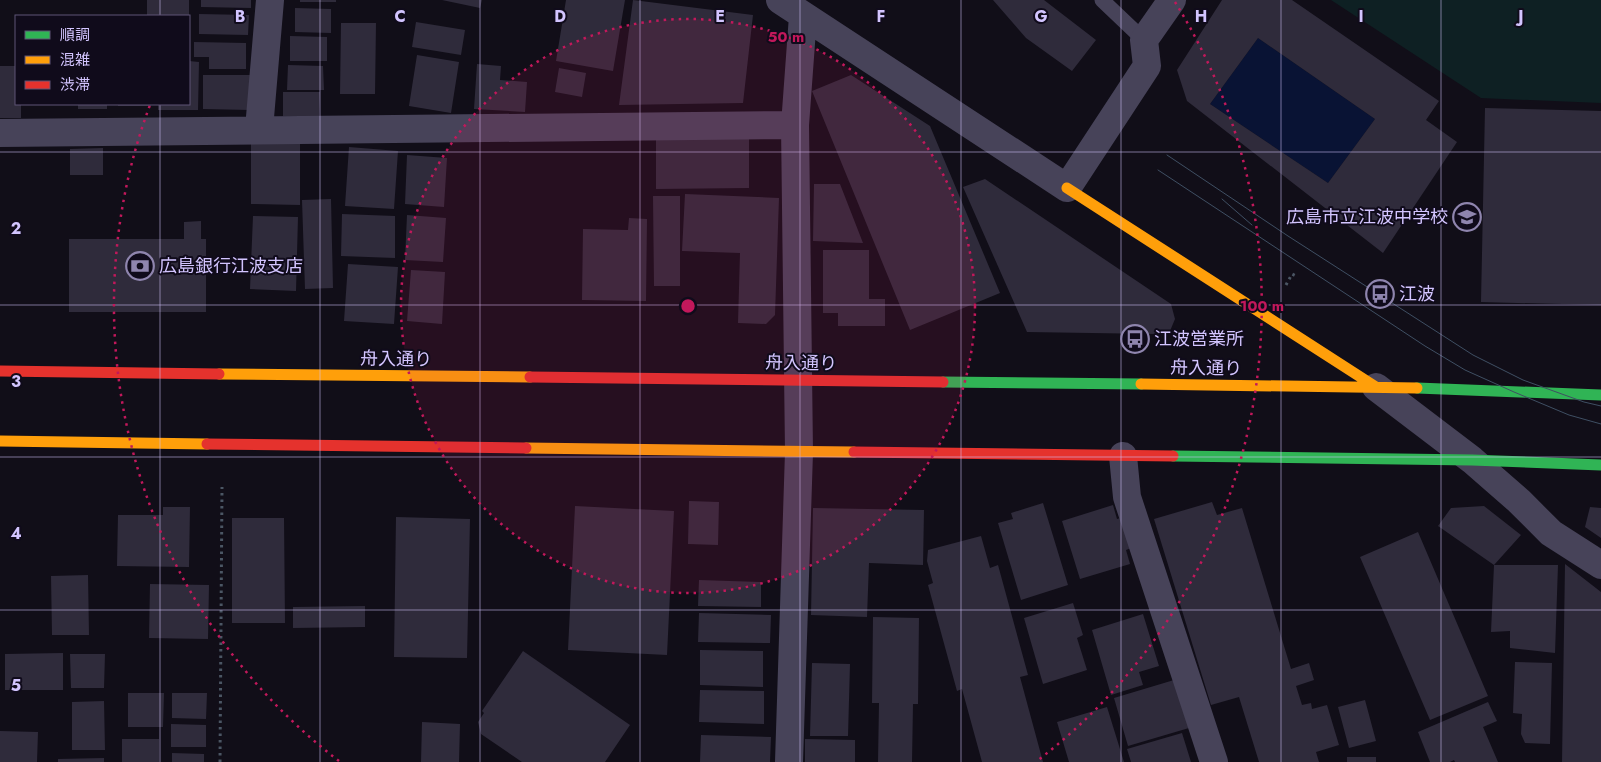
<svg xmlns="http://www.w3.org/2000/svg" width="1601" height="762" font-family="Jost,'Noto Sans JP',sans-serif">
<style>
.green{fill:#0e2023}
.water{fill:#091334}
.building{fill:#2f2b3b;fill-rule:evenodd}
.lines{fill:none;stroke-linecap:round;stroke-linejoin:round}
.path{stroke:#4b5664;stroke-width:3;stroke-dasharray:2.5 4;stroke-linecap:butt}
.lane{stroke:#474359;stroke-width:15}
.street{stroke:#474359;stroke-width:28}
.fast{stroke:#30b455;stroke-width:11}
.slow{stroke:#ff9f0a;stroke-width:11}
.jam{stroke:#e5322d;stroke-width:11}
.tram{stroke:#3f4f63;stroke-width:1}
.grid{fill:none;stroke:#d3c5ff;stroke-width:1;stroke-opacity:0.55}
.ring{fill:none;stroke:#c2185b;stroke-width:2.5;stroke-dasharray:2.5 5}
.labels{text-anchor:middle;dominant-baseline:central;stroke-width:4;stroke-linejoin:round;paint-order:stroke}
.poi-label{font-size:18px;fill:#d3c5ff;stroke:#100b1b;text-anchor:start}
.street-label{font-size:18px;fill:#d3c5ff;stroke:#100b1b}
.grid-label{font-size:16px;text-anchor:middle;font-weight:bold;fill:#d3c5ff;stroke:#100b1b;stroke-width:4;stroke-linejoin:round;paint-order:stroke}
.centre{fill:#c2185b;stroke:#100b1b;stroke-width:2.5}
.ring-label{font-size:15px;text-anchor:middle;font-weight:bold;fill:#c2185b;stroke:#100b1b;stroke-width:4;stroke-linejoin:round;paint-order:stroke}
</style>
<rect width="100%" height="100%" fill="#110e18"/>
<path class="green" d="M1331 0H1601V103L1481 98Z"/>
<path class="water" d="M1258 38 1375 119 1328 183 1210 104Z"/>
<path class="building" d="M147 0H189V16H147Z
M201 0H251V8L201 7Z
M300 0H336V2H300Z
M442 0H482L480 8Z
M566 0H625L613 71 556 61Z
M633 0 753 15 743 103 619 105Z
M993 0H1044L1096 40 1072 71 1026 38Z
M1222 0H1292L1439 101 1426 120 1457 142 1383 253 1187 101 1177 70ZM1258 38 1375 119 1328 183 1210 104Z
M295 8 331 9V33L295 32Z
M199 14 249 15 248 35 199 34Z
M416 22 465 30 461 55 412 47Z
M341 23H376L375 94H340Z
M290 36 327 37V61H290Z
M194 42 246 43V69H209V57H194Z
M417 55 459 62 451 113 409 106Z
M189 61 199 62 198 110H158V104H189Z
M477 64 501 66 500 80 527 82 525 112 474 109Z
M288 65 323 66 324 90H287Z
M0 66H16V104H21V118H0Z
M559 68 586 73 582 97 555 92Z
M203 75H251L250 110 203 109Z
M851 75 930 126 1000 293 910 330 812 91Z
M283 92H320L319 116H283Z
M78 104H107V109H78Z
M118 104H151V106H118Z
M1485 108 1601 111V305L1481 302Z
M656 136H749V188L656 189Z
M251 142H300V205L251 204Z
M349 147 398 151 394 209 345 206Z
M103 148V175H70V149Z
M407 155 447 158 444 207 405 204Z
M985 179 1171 304 1175 319 1170 331 1155 334 1027 332 963 187Z
M814 184H840L863 243 813 241Z
M685 194 779 198 775 315 766 324 738 323 740 253 682 251Z
M653 196H680V286H654Z
M331 199 333 288 305 289 302 200Z
M342 214 395 216V258L341 256Z
M407 215 446 218 443 262 405 260Z
M253 216 298 217 296 291 250 289Z
M629 218 647 219 646 301 582 300 583 229 628 230Z
M201 221V239H206V312H69V239H184V222Z
M823 250H869V299H885V326H838V313H823Z
M348 264 398 267 394 324 344 321Z
M411 270 445 272 442 324 407 321Z
M689 501 719 502 718 545 688 544Z
M1212 502 1217 515 1242 508 1291 669 1309 663 1314 680 1296 686 1302 705 1311 703 1312 709 1327 705 1339 745 1316 752 1319 762H1259L1239 697 1211 705 1154 519Z
M1043 503 1068 585 1021 600 998 523 1013 519 1011 513Z
M1113 505 1117 519 1124 517 1134 547 1126 550 1130 564 1080 579 1062 521Z
M575 506 674 511 667 655 568 650Z
M1484 506 1521 535 1494 565 1438 526 1451 508Z
M163 507H190L189 567 117 566 118 515H163Z
M1590 507 1601 508V538L1585 527Z
M813 508 924 510 923 565 869 563 867 617 811 615Z
M396 517 470 519 467 658 394 657Z
M232 518H284L285 623H232Z
M1418 532 1488 696 1430 720 1360 557Z
M981 536 990 568 998 565 1028 675 1020 677 1043 762H982L962 689 957 691 928 585 933 583 927 561 928 550Z
M1565 564 1601 592V762H1562Z
M1494 565H1558L1555 653 1510 648V631L1491 632Z
M88 575 89 635H52L51 576Z
M699 580 761 582V607L698 606Z
M150 584 209 585 208 639 149 638Z
M1073 603 1083 635 1077 638 1087 670 1043 684 1024 618Z
M365 606V627L293 628V607Z
M699 613 771 615 770 643 698 642Z
M1143 614 1159 666 1139 672 1143 685 1111 695 1092 630Z
M873 617 919 618 918 704H913L912 762H878L879 703H872Z
M700 650 763 651V687L700 685Z
M523 651 630 725 605 762H522L481 734 478 722 484 713 482 711Z
M63 653V690H5V654Z
M70 654H105L104 688H71Z
M1515 662 1552 663 1550 744 1525 743 1521 734 1522 714 1513 713Z
M812 663 850 664 848 736H810Z
M1174 680 1189 728 1128 746 1114 698Z
M700 690 764 691V724L699 722Z
M128 693H164L163 727H128Z
M172 693H207L206 719 172 718Z
M1365 700 1376 741 1349 748 1338 707Z
M104 701 105 750H72V702Z
M1488 702 1497 721 1483 727 1498 762H1455L1454 760 1450 762H1430L1418 732Z
M1107 707 1124 762H1069L1057 722Z
M422 722 460 724 459 762H421Z
M171 724 206 725V747H171Z
M0 731 38 732 37 762H0Z
M1182 733 1191 762H1131L1127 749Z
M701 735 771 737 770 762H700Z
M122 739H159V762H122Z
M805 739 855 740V762H805Z
M172 753 204 754V762H172Z
M1347 757H1376V762H1347Z
M104 758V762H58V759Z"/>
<g class="lines">
<path class="path" d="M1286 285 1292 274 1296 276
M220 762 222 487"/>
<path class="lane" d="M1102 0 1144 40"/>
<path class="street" d="M780 0 1067 188 1147 66 1144 40 1172 0
M259 129 270 0
M0 133 795 125
M1376 387 1472 460 1519 501 1551 533 1601 565
M1123 456 1127 497 1214 762
M789 762 799 452 795 125 803 16"/>
<path class="fast" d="M943 382 1141 384
M1417 388 1601 395
M1173 456 1472 460 1601 465"/>
<path class="slow" d="M1067 188 1376 387
M219 374 530 377
M1141 384 1417 388
M0 441 207 444
M526 448 854 452"/>
<path class="jam" d="M0 371 219 374
M530 377 943 382
M207 444 526 448
M854 452 1173 456"/>
<path class="tram" d="M1167 155 1288 236 1473 355 1523 380 1584 402 1601 406
M1158 170 1425 346 1465 370 1514 392 1569 415 1601 424
M1222 199 1252 225"/>
</g>
<path class="grid" d="M160 0V16M320 0V762M480 0V762M640 0V762M800 0V762M961 0V762M1121 0V762M1281 0V762M1441 0V762M160 104V762M0 152H1601M0 305H1601M0 457H1601M0 610H1601"/>
<circle cx="688" cy="306" r="287" fill="#c2185b" fill-opacity=".12"/>
<g class="ring">
<circle cx="688" cy="306" r="287"/>
<path d="M339 761A574 574 0 0 1 150 105M1175 2A574 574 0 0 1 1037 761"/>
</g>
<defs>
<symbol id="school-ring" viewBox="-11 -11 22 22"><circle r="9.5" fill="#100b1b" stroke="#8f85ae" stroke-width="1.5"/><path d="M0-5L7-2L0 1L-7-2ZM-4 1L0 2.5L4 1V4Q0 6-4 4Z" fill="#8f85ae"/></symbol>
<symbol id="bank-ring" viewBox="-11 -11 22 22"><circle r="9.5" fill="#100b1b" stroke="#8f85ae" stroke-width="1.5"/><path d="M-6-4H6V4H-6ZM0-2.3a2.3 2.3 0 1 0 0 4.6a2.3 2.3 0 1 0 0-4.6Z" fill="#8f85ae"/></symbol>
<symbol id="bus-ring" viewBox="-11 -11 22 22"><circle r="9.5" fill="#100b1b" stroke="#8f85ae" stroke-width="1.5"/><path d="M-5-6H5V4H4V6H2V4H-2V6H-4V4H-5ZM-3.5-4V0h7V-4ZM-3.5 1.2v1.5H-2V1.2ZM2 1.2v1.5H3.5V1.2Z" fill="#8f85ae"/></symbol>
</defs>
<g fill-rule="evenodd">
<use href="#school-ring" x="1451" y="201" width="32" height="32"/>
<use href="#bank-ring" x="124" y="250" width="32" height="32"/>
<use href="#bus-ring" x="1364" y="278" width="32" height="32"/>
<use href="#bus-ring" x="1119" y="323" width="32" height="32"/>
</g>
<g class="labels">
<g class="poi-label">
<text x="1448" y="217" text-anchor="end">広島市立江波中学校</text>
<text x="159" y="266">広島銀行江波支店</text>
<text x="1399" y="294">江波</text>
<text x="1154" y="339">江波営業所</text>
</g>
<g class="street-label">
<text transform="translate(396 359) rotate(1)">舟入通り</text>
<text transform="translate(801 363) rotate(1)">舟入通り</text>
<text transform="translate(1206 368) rotate(1)">舟入通り</text>
</g>
</g>
<g class="grid-label">
<text x="240" y="22">B</text>
<text x="400" y="22">C</text>
<text x="560" y="22">D</text>
<text x="720" y="22">E</text>
<text x="881" y="22">F</text>
<text x="1041" y="22">G</text>
<text x="1201" y="22">H</text>
<text x="1361" y="22">I</text>
<text x="1521" y="22">J</text>
<text x="16" y="234">2</text>
<text x="16" y="387">3</text>
<text x="16" y="539">4</text>
<text x="16" y="691">5</text>
</g>
<circle cx="688" cy="306" r="8" class="centre"/>
<g class="ring-label">
<text x="786" y="42">50 m</text>
<text x="1262" y="311">100 m</text>
</g>
<rect x="15" y="15" width="175" height="90" fill="#100b1b" stroke="#5e5576"/>
<rect x="25" y="31" width="25" height="8" fill="#30b455" stroke="#5e5576"/>
<text x="60" y="40" font-size="15" fill="#d3c5ff">順調</text>
<rect x="25" y="56" width="25" height="8" fill="#ff9f0a" stroke="#5e5576"/>
<text x="60" y="65" font-size="15" fill="#d3c5ff">混雑</text>
<rect x="25" y="81" width="25" height="8" fill="#e5322d" stroke="#5e5576"/>
<text x="60" y="90" font-size="15" fill="#d3c5ff">渋滞</text>
</svg>
